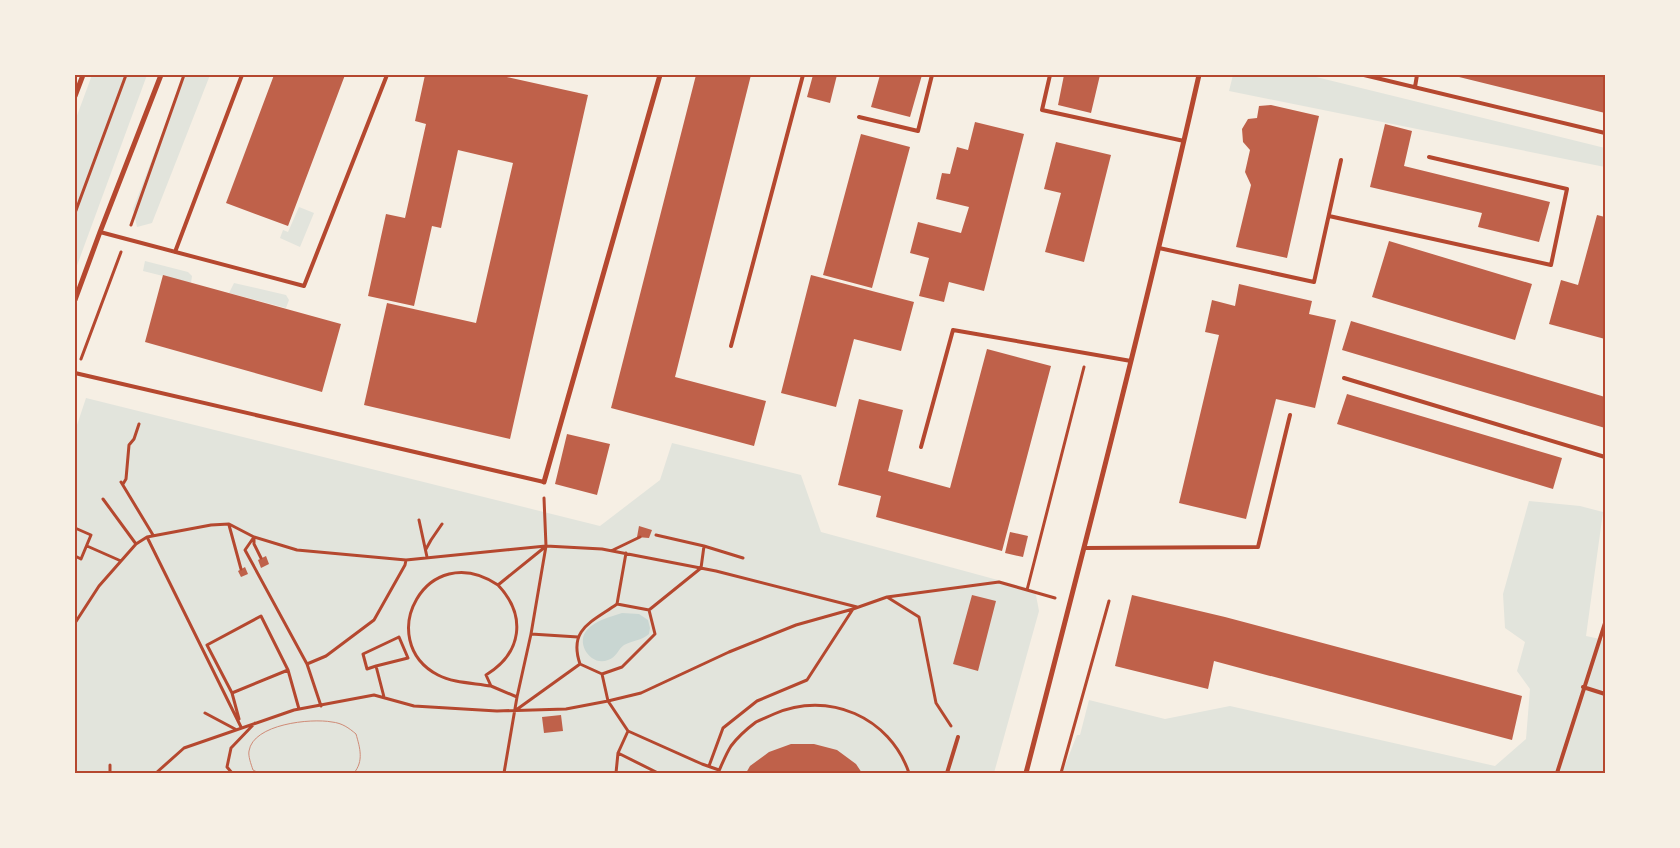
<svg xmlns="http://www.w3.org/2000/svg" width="1680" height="848" font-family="Overpass,sans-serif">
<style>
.green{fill:#e2e4dc}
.water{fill:#c9d6d2}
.building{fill:#bf614a}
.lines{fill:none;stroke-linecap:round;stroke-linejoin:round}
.path{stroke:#b5482f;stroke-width:3}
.service{stroke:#b5482f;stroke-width:4}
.minor{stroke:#b5482f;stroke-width:5}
.tram{stroke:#cf8b77;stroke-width:1}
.neatline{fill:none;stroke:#b5482f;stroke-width:2}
</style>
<rect width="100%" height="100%" fill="#f6efe4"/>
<path class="green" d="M92 75H147L75 271V121Z
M184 75H210L152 223 137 227 133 209Z
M1233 75H1308L1605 148V167L1229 91Z
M299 207 314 213 300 247 280 238 283 230 288 232Z
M145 261 188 272 192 276 191 283 143 271Z
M234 283 286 295 289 300 286 308 229 293Z
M86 398 600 526 660 480 672 443 801 475 821 532 1035 590 1039 611 994 773H75V431Z
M1529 501 1580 506 1603 512 1586 636 1605 640V773H1062L1077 735H1080L1089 700 1165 719 1230 706 1495 766 1526 739 1530 689 1517 671 1525 642 1505 628 1503 594Z"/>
<path class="water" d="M622 613 639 614 648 620 650 628 649 634C641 641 633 640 624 645 618 649 617 657 608 660 591 667 575 643 587 630 596 620 610 617 622 613Z"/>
<path class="building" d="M274 75H345L288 226 226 203Z
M425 75H498L588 95 510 439 364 405 387 303 476 323 513 163 458 150 441 228 432 226 414 306 368 296 386 214 405 218 426 124 415 121Z
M696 75H751L675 377 766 401 754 446 611 408Z
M813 75H837L830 103 807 97Z
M880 75H922L910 117 871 107Z
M1064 75H1100L1091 113 1058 105Z
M1455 75H1605V113L1455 76Z
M1271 105 1319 116 1287 258 1236 247 1251 185 1245 172 1250 150 1243 142 1242 129 1248 119 1257 118 1259 106Z
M975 122 1024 134 984 291 949 282 944 302 919 296 929 258 910 253 918 222 961 233 969 207 936 199 942 173 950 174 957 147 968 150Z
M1385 124 1412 131 1404 166 1550 202 1539 242 1478 227 1482 213 1370 187Z
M861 134 910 147 872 288 823 275Z
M1056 142 1111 155 1084 262 1045 252 1061 193 1044 189Z
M1597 215 1605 217V339L1549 324 1561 280 1578 285Z
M1389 241 1532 284 1515 340 1372 297Z
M163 275 341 324 322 392 145 342Z
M811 275 914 302 901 351 854 339 836 407 781 393Z
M1239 284 1312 301 1309 314 1336 320 1315 408 1276 399 1246 519 1179 503 1219 335 1205 332 1212 300 1235 306Z
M1351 321 1605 397V428L1342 350Z
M987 349 1051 366 1002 551 876 517 881 496 838 485 859 399 903 410 888 471 950 488Z
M1347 394 1562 458 1553 489 1337 424Z
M567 434 610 444 597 495 555 484Z
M639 526 652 530 649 538 637 537Z
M1010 532 1028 536 1023 557 1005 553Z
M266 556 269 564 261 568 258 560Z
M245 567 248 574 241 577 238 571Z
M972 595 996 601 978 671 953 664Z
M1132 595 1225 617 1522 696 1512 740 1214 661 1208 689 1115 666Z
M561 715 563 731 544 733 542 717Z
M791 744H814L837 750 856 764 862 773H746L750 766 769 752Z"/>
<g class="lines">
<path class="path" d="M75 213 126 75
M131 225 184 75
M81 359 121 252
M121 482 153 535
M123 484 126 479 129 445 134 439 139 424
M544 498 546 546 531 634 578 637
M103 499 136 544
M419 520 427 557
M229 525 241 569
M75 528 91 535 81 559 75 556
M656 535 704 546 743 558
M147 537 241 727
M87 546 121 561
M426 549 431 540 442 524
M613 550 640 537
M261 558 254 544V537L297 550 406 560 546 546 602 549 716 571 857 607
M498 585C527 616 522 653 486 675L491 686C474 683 453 683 438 675 373 641 426 537 498 585L545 547
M1027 590 1055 598
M887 597 919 617 936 703 951 726
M617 604 626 553
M649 610 701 568 704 546
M261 616 288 670 232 693 207 645Z
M75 623 99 586 136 544 147 537 211 525 229 524 254 537 245 550 307 664 321 706
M307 664 326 656 374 620 405 565 406 560
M376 666 408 658 399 637 363 654 367 669 376 666 384 697
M288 670 299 709
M602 674 622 667 655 634 649 610 617 604C592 622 568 629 580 664L602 674 608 701 628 731 618 753 616 773
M491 686 517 697
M232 693 239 719
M516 710 580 664
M205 713 235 729
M628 731 702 764 719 770
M618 753 658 773
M110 765V773
M709 766 723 728 757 701 807 680 853 609
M156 773 184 748 294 710 374 695 414 706 497 711 566 709 608 701 641 693 729 652 796 625 853 609 887 597 999 582 1027 590 1084 367
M232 773 227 767 231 748 255 723
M504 773 517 697 531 634
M718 773C722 764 726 754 731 746 737 738 748 728 756 722 761 719 768 717 774 714 828 690 890 717 909 773
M1061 773 1109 601"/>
<path class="service" d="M1050 75 1042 110 1184 141
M1364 75 1605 133
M1415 87 1417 75
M859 117 918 131 932 75
M1329 216 1551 265 1567 189 1429 157
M100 232 304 286 387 75
M1159 248 1314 282 1341 160
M175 252 242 75
M731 346 803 75
M75 373 544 482
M1344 378 1605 457
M921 447 953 330 1131 361
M1084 548 1258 547 1290 415
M1583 687 1605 694
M947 773 958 737
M1557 773 1605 623"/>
<path class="minor" d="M75 96 83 75
M75 300 100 232 161 75
M544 482 660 75
M1026 773C1086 541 1146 309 1199 75"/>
<path class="tram" d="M259 773 253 770C251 764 248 756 249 751 253 724 311 718 332 722 342 723 349 728 356 734 360 748 364 761 354 773"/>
</g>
<rect width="1680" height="848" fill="none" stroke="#f6efe4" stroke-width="152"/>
<rect x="76" y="76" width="1528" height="696" class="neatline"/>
</svg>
